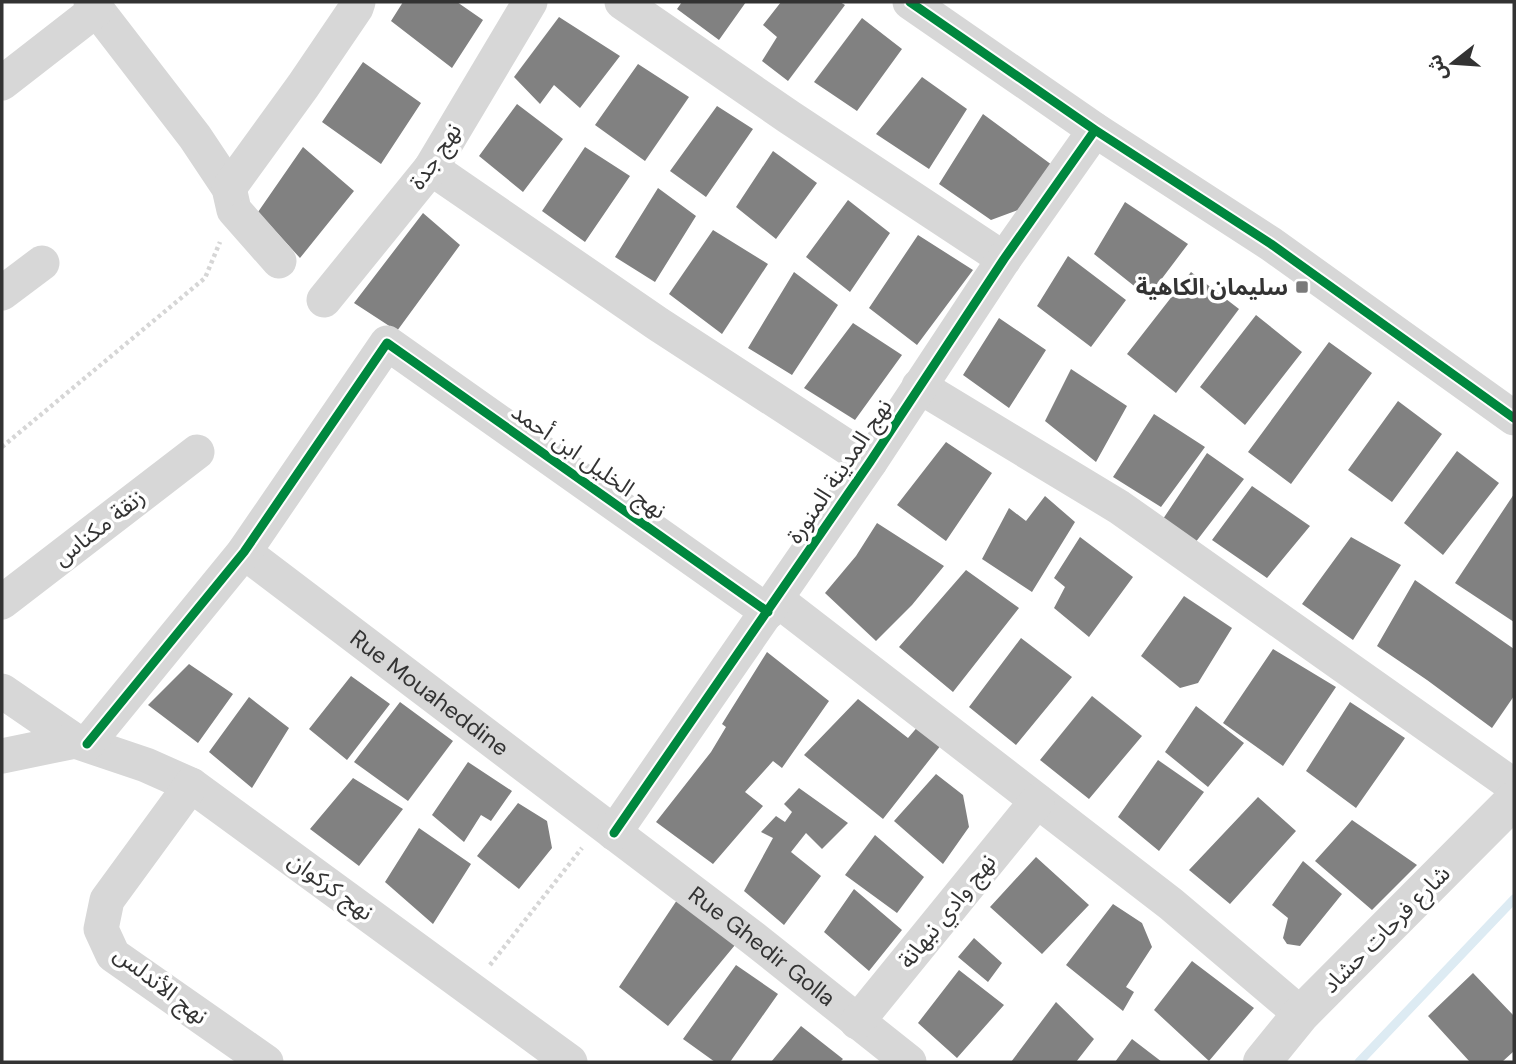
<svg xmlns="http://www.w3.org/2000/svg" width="1516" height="1064" font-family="'DM Sans','Noto Sans Arabic',sans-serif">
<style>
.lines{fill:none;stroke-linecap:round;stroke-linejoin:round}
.stream{stroke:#ddebf3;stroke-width:9}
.building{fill:#818181}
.path{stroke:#d6d6d6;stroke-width:4.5;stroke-dasharray:3.5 3.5;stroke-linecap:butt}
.minor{stroke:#d7d7d7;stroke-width:35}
.tertiary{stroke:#d7d7d7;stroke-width:38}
.cycleway-casing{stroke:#fff;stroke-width:13}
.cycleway{stroke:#00873e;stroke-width:9}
.poi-dot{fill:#7a7a7a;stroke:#fff;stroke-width:2.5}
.labels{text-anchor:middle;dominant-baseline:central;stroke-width:7;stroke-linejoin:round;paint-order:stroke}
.street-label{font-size:23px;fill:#333;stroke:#fff}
.poi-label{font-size:23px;font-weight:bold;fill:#333;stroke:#fff;text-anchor:end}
</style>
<rect width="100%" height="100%" fill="#fff"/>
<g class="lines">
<path class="stream" d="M1359 1062 1514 899"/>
</g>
<path class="building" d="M403 2H457L483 20 452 68 391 21Z
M682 2H746L719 40 677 9Z
M781 2H840L845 5 788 81 762 61 777 37 763 25Z
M559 17 620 56 580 108 554 85 540 104 514 77Z
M862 18 902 49 857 111 814 82Z
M363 62 421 103 381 164 322 122Z
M638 64 689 97 645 161 595 125Z
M922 77 967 109 929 169 876 134Z
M517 104 563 139 523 192 479 156Z
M717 106 753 129 706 197 670 171Z
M983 114 1052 165 1018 210 991 220 939 184Z
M303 147 354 191 300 258 258 212Z
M585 147 630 176 585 242 542 211Z
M773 151 817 183 776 239 736 207Z
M658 188 696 216 655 282 615 257Z
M848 200 890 233 850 292 806 257Z
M1125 202 1188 244 1148 297 1094 254Z
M423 213 460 245 397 331 354 303Z
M713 230 768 264 722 334 669 294Z
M918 235 973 270 917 345 869 308Z
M1068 256 1126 300 1091 347 1037 306Z
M794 272 838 305 792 375 748 348Z
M1191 272 1239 309 1176 393 1127 354Z
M1256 315 1302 352 1245 425 1200 387Z
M999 318 1046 350 1009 408 963 375Z
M853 323 902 355 855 420 804 388Z
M1329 342 1372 373 1291 484 1248 452Z
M1071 369 1127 406 1096 462 1045 421Z
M1398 401 1442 434 1392 502 1348 470Z
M1154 414 1205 447 1161 507 1113 477Z
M946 442 992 473 946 541 897 505Z
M1457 451 1499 483 1443 555 1404 523Z
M1207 453 1244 479 1195 543 1163 519Z
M1252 486 1310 526 1267 578 1212 540Z
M1514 494V622L1455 583Z
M1045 496 1075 522 1032 592 982 559 1009 508 1026 521Z
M877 523 944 566 912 605 876 641 825 593 856 556Z
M1080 537 1133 577 1089 637 1054 608 1065 587 1054 578Z
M1351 537 1401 565 1353 640 1302 604Z
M966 570 1019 608 953 692 899 647Z
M1415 580 1514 649V696L1492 728 1427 680 1377 646Z
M1184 596 1232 628 1198 683 1180 688 1141 656Z
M1021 638 1072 677 1016 745 969 707Z
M1273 649 1336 687 1283 766 1223 723Z
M767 652 829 701 782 768 773 761 745 792 763 806 713 864 656 822 711 752 726 727 722 724Z
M189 664 233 694 198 743 148 705Z
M351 676 390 704 347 760 309 729Z
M1092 696 1142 736 1089 799 1040 760Z
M249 697 289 728 252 788 209 752Z
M858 699 908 738 920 724 945 740 883 819 804 755Z
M400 702 453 741 408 801 354 762Z
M1350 702 1405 738 1356 808 1306 771Z
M1196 706 1244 743 1208 787 1165 752Z
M1158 760 1204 792 1159 851 1118 817Z
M468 762 512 791 491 821 481 815 464 842 432 815Z
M936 774 963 795 969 827 943 864 894 821Z
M353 778 403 809 359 866 310 829Z
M799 788 848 823 822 849 806 833 791 852 821 876 784 925 744 891 773 838 761 832 776 816 785 822 792 812 784 804Z
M1258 797 1296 831 1230 904 1189 870Z
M518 803 547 821 552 848 519 889 477 856Z
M1352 820 1417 865 1372 910 1315 861Z
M419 828 471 864 433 924 385 882Z
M875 835 924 877 897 913 845 875Z
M1036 857 1089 905 1042 954 990 907Z
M1303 861 1342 894 1300 946 1287 944 1283 938 1288 918 1272 905Z
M854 889 902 930 869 971 824 932Z
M677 900 735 945 668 1026 619 987Z
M1113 904 1142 923 1152 947 1126 987 1134 992 1123 1011 1066 965Z
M974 938 1002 963 988 982 958 957Z
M1192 961 1254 1008 1209 1061 1154 1010Z
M736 965 778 994 730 1062H715L683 1039Z
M959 970 1004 1005 957 1058 918 1023Z
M1473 973 1514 1016V1051L1502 1062H1470L1428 1016Z
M1056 1002 1094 1039 1076 1062H1011Z
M801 1026 843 1059 840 1062H771Z
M1132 1039 1162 1062H1115Z"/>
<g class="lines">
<path class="path" d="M2 447 205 278 220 242
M490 965 582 848"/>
<g class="minor">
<path d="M91 2 195 137 229 188 234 210 279 261"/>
<path d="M622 2 789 117 1004 259"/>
<path d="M910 2 1095 130 1271 244 1514 418"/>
<path d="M2 83 96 10"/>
<path d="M431 168 658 324 870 462"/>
<path d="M229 188 303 86 356 8 358 2"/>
<path d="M2 293 42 263"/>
<path d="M324 300 431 168 530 2"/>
<path d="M919 386 1119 507 1514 786"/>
<path id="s1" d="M244 552 753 938 909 1062"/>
<path d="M776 599 1171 904 1301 1014"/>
<path d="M2 602 197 452"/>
<path d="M2 691 75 741 146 765 191 785 570 1062"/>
<path d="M87 744 244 552 387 343 768 612"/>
<path d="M2 756 75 741"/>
<path d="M191 785 107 900 101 929 113 955 266 1062"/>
<path d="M614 833 870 462 1004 259 1095 130"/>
<path d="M857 1022 1037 801"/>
</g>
<path class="tertiary" d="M1262 1062 1301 1014 1514 800"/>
<defs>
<path id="cycleway" d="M910 2 1095 130 1271 244 1514 418
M87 744 244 552 387 343 768 612
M614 833 870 462 1004 259 1095 130"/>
</defs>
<use href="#cycleway" class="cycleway-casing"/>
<use href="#cycleway" class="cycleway"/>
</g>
<rect class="poi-dot" x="1295" y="280" width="14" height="14" rx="3.5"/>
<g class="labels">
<g class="street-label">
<text transform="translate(435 156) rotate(-56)">نهج جدة</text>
<text transform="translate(589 461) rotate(35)">نهج الخليل ابن أحمد</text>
<text transform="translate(839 471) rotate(-56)">نهج المدينة المنورة</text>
<text transform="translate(99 527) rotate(-38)">زنقة مكناس</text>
<text stroke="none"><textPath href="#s1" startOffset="233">Rue Mouaheddine</textPath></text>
<text transform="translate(331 886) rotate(36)">نهج كركوان</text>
<text transform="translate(947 911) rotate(-51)">نهج وادي نبهانة</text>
<text transform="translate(1386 929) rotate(-45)">شارع فرحات حشاد</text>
<text stroke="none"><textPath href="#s1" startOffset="651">Rue Ghedir Golla</textPath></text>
<text transform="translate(161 985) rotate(38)">نهج الأندلس</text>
</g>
<g class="poi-label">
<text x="1288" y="287">سليمان الكاهية</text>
</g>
</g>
<rect width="1516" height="1064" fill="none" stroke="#333333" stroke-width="7"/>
<g transform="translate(1453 63) rotate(253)" stroke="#ffffff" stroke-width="5" paint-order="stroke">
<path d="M0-5L12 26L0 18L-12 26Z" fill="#333333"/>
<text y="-10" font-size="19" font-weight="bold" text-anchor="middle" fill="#333333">ش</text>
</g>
</svg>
